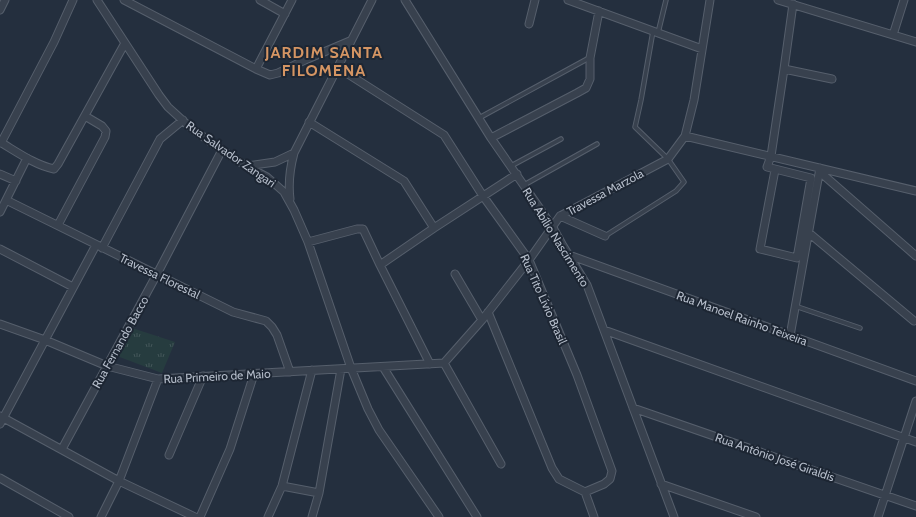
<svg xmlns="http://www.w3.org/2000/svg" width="916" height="517" font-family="Cabin,sans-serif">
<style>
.grass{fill:url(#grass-tufts)}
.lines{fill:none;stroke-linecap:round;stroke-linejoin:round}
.service-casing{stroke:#565f6c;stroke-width:5.5}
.minor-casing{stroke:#565f6c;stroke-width:9}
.service{stroke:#38414e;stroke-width:3.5}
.minor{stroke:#38414e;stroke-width:7}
.labels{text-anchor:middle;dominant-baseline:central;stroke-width:4;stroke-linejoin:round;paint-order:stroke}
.street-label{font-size:12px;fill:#b4bcc9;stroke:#1d2633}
.district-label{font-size:16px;font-weight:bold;letter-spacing:1px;fill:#d59563;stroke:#1d2633}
</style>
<defs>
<pattern id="grass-tufts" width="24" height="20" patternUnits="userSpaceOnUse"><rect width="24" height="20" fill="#263c3f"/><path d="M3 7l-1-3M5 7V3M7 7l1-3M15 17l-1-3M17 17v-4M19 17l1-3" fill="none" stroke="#435659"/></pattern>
</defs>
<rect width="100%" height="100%" fill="#242f3e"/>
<path class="grass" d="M132 328 175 342 162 373 117 356Z"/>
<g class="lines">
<defs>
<path id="service" d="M658 33 666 0
M479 118 589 58
M511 166 561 139
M524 185 597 144
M605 236 676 191 684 182 668 159 635 127 641 100 653 31
M795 306 860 328"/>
<path id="minor" d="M97 0 159 95 168 107 191 128 222 150 246 166 267 177 284 192 294 210 308 242 351 368 368 409 379 430 439 517
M124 0 256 69 270 75 278 73 305 60 350 41
M260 0 285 14
M405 0 491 138 552 226 562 244 587 285 674 517
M568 0 702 49
M778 0 916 42
M0 10 5 0
M529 24 535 0
M893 35 904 0
M337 67 444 135 483 196 529 260 577 375 612 471 610 479 604 484 585 492 594 517
M256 69 292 0
M784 69 832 79
M309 122 404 181 434 228
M685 136 916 191
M491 138 577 93 586 88 590 79V58L599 11
M0 142C17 152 35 165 54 169L58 164 125 43
M1 143 54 42 73 0
M247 166 275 162 294 153
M775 170 760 249 797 258 811 178 767 167 771 156 784 69 793 4
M820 172 916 256
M0 174 16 181
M290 199C288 183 290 168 294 153L372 0
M6 200 233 312 266 321 272 327 277 335 290 372
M0 212 27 158
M560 216 605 236
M58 225 105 137 106 131 102 126 85 116
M809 233 914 321
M308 242 357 229H363L380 265 430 364
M102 248 160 139 183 120
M0 249 73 287
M569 255 916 381
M380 265 434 228 517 174
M455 274 482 320
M488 312 552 468 559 479 585 492
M0 324 45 340 107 366 158 379 444 363
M604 330 916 442
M790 336 820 168
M444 363 482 320 529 260 560 216 668 159 685 136 694 100 710 0
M444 363 501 464
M383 367 477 517
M633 408 916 506
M0 416 119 481 195 517
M0 424 96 245
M62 449 107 366 157 274 222 150
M169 455 203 376
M0 478 69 517
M661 484 756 517
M282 486 319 493
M101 517 119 481 158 379
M200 517 230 449 254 374
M268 517 282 486 312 370
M312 517 319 493 341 369
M878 517 916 401"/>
</defs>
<use href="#service" class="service-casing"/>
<use href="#minor" class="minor-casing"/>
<use href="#service" class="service"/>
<use href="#minor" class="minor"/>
</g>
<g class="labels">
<g class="street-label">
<text transform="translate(231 154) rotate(35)">Rua Salvador Zangari</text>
<text transform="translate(605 192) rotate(-28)">Travessa Marzola</text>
<text transform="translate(556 237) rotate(58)">Rua Abílio Nascimento</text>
<text transform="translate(160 276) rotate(26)">Travessa Florestal</text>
<text transform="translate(544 299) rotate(66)">Rua Tito Lívio Brasil</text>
<text transform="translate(742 318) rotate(20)">Rua Manoel Rainho Teixeira</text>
<text transform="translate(120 342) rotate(-61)">Rua Fernando Bacco</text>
<text transform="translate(217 376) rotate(-3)">Rua Primeiro de Maio</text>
<text transform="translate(775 457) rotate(19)">Rua Antônio José Giraldis</text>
</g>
<g class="district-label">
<text x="324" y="52">JARDIM SANTA<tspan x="324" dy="18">FILOMENA</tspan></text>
</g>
</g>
</svg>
